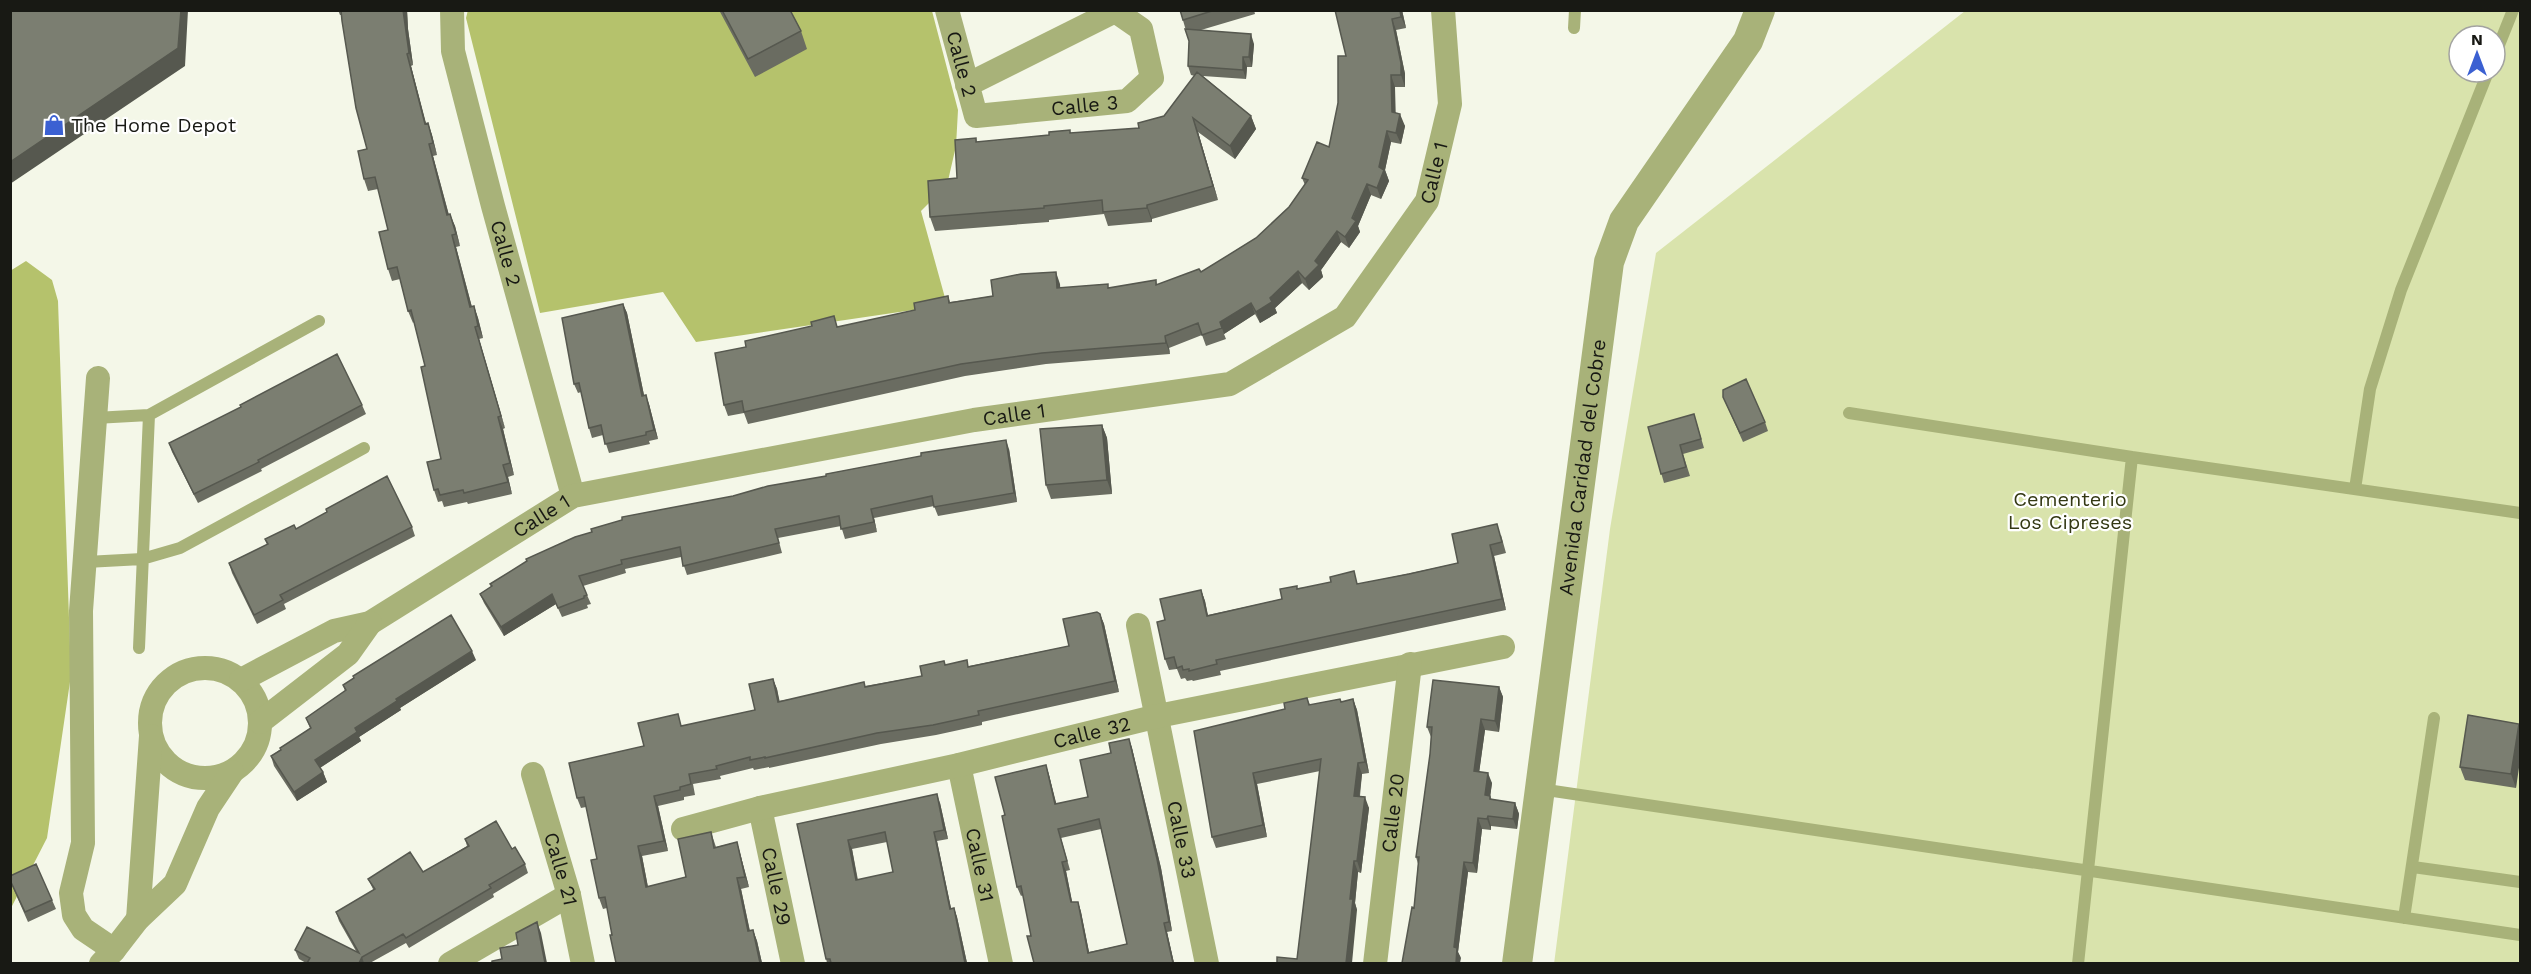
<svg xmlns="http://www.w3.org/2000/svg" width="2531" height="974" font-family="'Work Sans',sans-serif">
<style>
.green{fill:#d9e3ac;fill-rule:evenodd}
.forest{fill:#b5c26c}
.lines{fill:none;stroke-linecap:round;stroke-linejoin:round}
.service{stroke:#a8b279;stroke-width:12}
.minor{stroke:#a8b279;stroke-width:24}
.tertiary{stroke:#a8b279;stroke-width:30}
.wall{fill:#6a6c61;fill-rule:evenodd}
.shaded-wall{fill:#56584f}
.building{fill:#7b7e71;stroke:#56584f;stroke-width:1.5;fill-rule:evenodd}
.labels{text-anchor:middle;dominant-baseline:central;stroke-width:4.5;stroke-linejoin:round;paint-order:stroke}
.street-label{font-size:20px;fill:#181914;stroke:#fff}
.poi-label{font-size:20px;fill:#181914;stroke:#fff;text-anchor:start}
.park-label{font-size:20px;fill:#333813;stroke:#fff}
</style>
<rect width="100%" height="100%" fill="#f4f7e8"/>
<path class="green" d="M1965 11H2520V963L1554 964 1610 529 1656 253ZM2459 36H2495V72H2459Z"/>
<path class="forest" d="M468 10 932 11 958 110 956 146 947 185 921 211 947 305 696 342 663 292 540 313 466 18Z
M26 261 52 280 58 301 71 675 47 838 11 908 10 271Z"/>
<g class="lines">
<path class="service" d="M1574 28 1575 10
M2495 55 2513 10
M1849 413 2132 457
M95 418 149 415 319 321
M2355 489 2370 389 2401 290 2488 72
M86 562 142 559 180 548 364 448
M139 648 149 415
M1540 789 2520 935
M2413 867 2520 882
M2404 918 2434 718
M2078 964 2132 457 2520 513"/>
<g class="minor">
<path id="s1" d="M452 10 453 51 493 206 573 496"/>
<path id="s2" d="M947 10 976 116 1127 101 1152 78 1141 29 1115 11 967 85"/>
<path d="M98 378 81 611 83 843 71 893 74 915 83 929 114 950"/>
<path id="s3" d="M1138 625 1207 964"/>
<circle cx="205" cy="723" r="55"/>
<path id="s4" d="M241 680 334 631 370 623 573 496 974 420 1230 384 1345 317 1427 201 1450 104 1443 10"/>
<path d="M260 722 348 654 370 623"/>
<path id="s5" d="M959 765 1001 964"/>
<path id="s6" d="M533 774 569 895 583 964"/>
<path id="s7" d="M760 808 793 964"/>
<path id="s8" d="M683 829 760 808 959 765 1158 716 1503 647"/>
<path d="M138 919 151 736"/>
<path d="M101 964 114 950 138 919 175 884 208 808 232 772"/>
<path d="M450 964 569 895"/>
<path id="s9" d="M1375 964 1410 664"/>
</g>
<path class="tertiary" id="s10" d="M1517 964 1609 262 1624 221 1748 41 1760 10"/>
</g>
<path class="wall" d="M338 10H407L408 29 413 65 411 66 426 123H428L432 135 437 155 433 156 449 215 455 226 460 246 456 247 472 307 474 306 478 318 483 338 479 339 505 428 503 429 514 475 508 477 512 494 468 504 467 502 444 507 442 501 438 502 434 490 441 459 425 366 414 322 413 323 408 311 400 279 392 281 388 269V230L378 189 368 191 364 179 367 149 341 15H340Z
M719 10H790L801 31 807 49 755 77Z
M1180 10H1254L1255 14 1201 30 1254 44 1252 67H1247L1246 79 1203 76 1251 116 1256 129 1235 159 1198 132 1218 200 1152 219V222L1108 226 1104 214 1049 220V222L935 231 930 217 957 178 976 138 977 142 1071 133 1139 128 1164 116 1195 76 1191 75 1188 66 1189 41Z
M1402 10 1406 28 1396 30 1405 74V87H1395V113L1405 126 1401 144 1391 142 1385 170 1389 181 1381 199 1371 195 1358 226 1360 232 1349 248 1341 242 1321 270 1323 277 1309 290 1302 283 1275 308 1277 313 1260 323 1255 314 1224 334 1226 339 1206 346 1202 335 1169 348 1170 354 1046 364 965 376 748 424 744 413 728 416 724 405 746 347 915 310 948 296 950 302 993 296 1060 284V288H1109L1156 280 1157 285 1201 272 1256 238 1289 207 1305 185 1302 178 1329 147 1338 103 1346 56Z
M623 304 627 313 644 395 649 404 658 439 649 441 650 444 609 453 603 435 592 438 589 428 581 392 578 393 574 384Z
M1723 397 1765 422 1768 431 1743 442Z
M362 405 366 414 261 469 262 471 198 503 172 452 169 443Z
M1697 424 1704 448 1683 454 1690 476 1664 483 1648 427Z
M1102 425 1107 438 1112 494 1051 499 1046 485Z
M1009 449 1017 502 938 516 934 506 874 518 877 532 845 539 841 526 778 538 782 553 687 575 681 557 625 569 626 573 583 586 591 604 587 605 588 608 562 617 556 604 504 636 484 603 480 594 491 587 490 584Z
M412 527 415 536 284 604 286 609 257 624 232 573 229 563 267 545 265 539 296 529Z
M1501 535 1506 553 1494 556 1506 610 1220 671 1221 675 1193 681 1192 680 1187 681 1185 678 1181 679 1177 669 1169 670 1165 659V620L1201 590 1205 601 1208 615 1282 599 1298 588 1359 584 1458 563Z
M1100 614 1104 624 1119 692 982 722V725L936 735 881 744 769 768V767L754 770 753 768 720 776 721 779 693 784 695 795 684 797V800L658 806 668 851 642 856 648 887 686 877 711 832 716 847 737 842 740 853 749 887 741 889 750 931 753 930 757 941 762 963H616L612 935 607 908 603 909 599 898 597 859 586 807 581 808 577 798 644 746 682 726 755 710 773 679 777 689 779 701 922 676 945 664 969 666 1069 646Z
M476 660 400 708 401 710 359 737 361 741 320 768 323 772 327 782 297 801 274 766 271 756 310 728 306 718 345 691 343 685Z
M1499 687 1503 697 1499 732 1485 730 1479 772 1492 783 1490 796 1492 800 1515 803 1519 814 1517 829 1491 826V830L1482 829 1477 873 1468 872 1458 952 1461 958 1414 908 1418 864 1416 857 1430 754 1431 737 1427 727Z
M1307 698 1310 705 1340 699 1341 702 1353 699 1357 710 1369 773 1362 774 1360 796 1369 808 1361 873 1358 872 1355 903 1357 910 1297 959 1320 771 1257 784 1267 837 1216 848 1212 837 1285 709Z
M2519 724 2516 788 2465 780 2460 767Z
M1129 739 1132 748 1161 868 1172 931 1167 932 1174 963H1034L1031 936 1023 895 1021 896 1017 887 1005 815 1046 765 1049 775 1056 804 1088 797 1111 753ZM1101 829 1127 944 1089 952 1081 912 1078 902H1072L1066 871 1070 870 1061 838Z
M940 803 948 839 937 841 951 908H954L957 917 967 963H827L797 824ZM887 842 893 872 858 880 852 849Z
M465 839 512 849 525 864 528 873 493 894 494 897 409 948 406 943 370 963H306L299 959 295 950 356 951 339 921 336 912 374 891 368 879 423 872 467 846Z
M10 881 52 900 56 909 28 922Z"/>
<path class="shaded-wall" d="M181 10H188L185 66 10 184V162Z
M403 10H407L408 29 413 65 409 53Z
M1400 10H1402L1406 28 1401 17Z
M1392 19 1396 30 1405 74V87L1401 75Z
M1251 34 1254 44 1252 67 1249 57Z
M407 54 411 66 429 136 425 124Z
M1243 57 1247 67 1246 79 1243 70Z
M1391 75 1395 87 1396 124 1392 112Z
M1400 114 1405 126 1401 144 1396 133Z
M1251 116 1256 129 1235 159 1230 146Z
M1193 118 1198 132 1218 200 1213 186Z
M428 123 432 135 437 155 433 143Z
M1387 131 1391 142 1385 170 1389 181 1381 199 1377 188 1379 167Z
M429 144 433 156 452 227 447 215Z
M1367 184 1371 195 1358 226 1360 232 1349 248 1345 237Z
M1147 205 1152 219V222L1147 208Z
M450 214 455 226 460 246 456 234Z
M1337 231 1341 242 1321 270 1323 277 1309 290 1305 279 1315 261Z
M452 235 456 247 475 319 470 307Z
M1298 271 1302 283 1275 308 1277 313 1260 323 1256 312 1270 298Z
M1056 272 1060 284 1061 300 1057 288Z
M1251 303 1255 314 1224 334 1220 322Z
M623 304 627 313 646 405 642 396Z
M474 306 478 318 483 338 478 326Z
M475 327 479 339 505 428 501 416Z
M1165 336 1169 348 1170 354 1166 343Z
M646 395 649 404 658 439 654 430Z
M498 417 503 429 514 475 510 463Z
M1102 425 1107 438 1112 494 1107 480Z
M1006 440 1009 449 1017 502 1014 493Z
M503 465 508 477 512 494 508 482Z
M871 509 874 518 877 532 874 522Z
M1490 545 1494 556 1506 610 1502 599Z
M1201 590 1205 601 1210 627 1207 616Z
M552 594 556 604 504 636 501 627Z
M1100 614 1104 624 1119 692 1115 681Z
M472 651 476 660 400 708 401 710 359 737 361 741 318 769 315 760 355 728 396 699Z
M773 679 777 689 782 712 778 702Z
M1499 687 1503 697 1499 732 1495 721Z
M1353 699 1357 710 1369 773 1365 762Z
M1481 719 1485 730 1478 781 1474 771Z
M2519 724 2520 727V761L2516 788 2511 774Z
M1129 739 1132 748 1161 868 1172 931 1169 922Z
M1358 763 1362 774 1358 807 1354 796Z
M1046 765 1049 775 1059 814 1055 804Z
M323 772 327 782 297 801 294 792Z
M1253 773 1257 784 1267 837 1263 825Z
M1488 773 1492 783 1489 806 1485 795Z
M937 794 940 803 948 839 944 830Z
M654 796 658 806 668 851 664 841Z
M1365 797 1369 808 1361 873 1357 861Z
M1515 803 1519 814 1517 829 1513 819Z
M1488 816 1491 826V830L1487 819Z
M1478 818 1482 829 1477 873 1473 863Z
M934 832 937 841 953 918 950 909Z
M848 840 852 849 859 889 856 880Z
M737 842 740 853 749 887 745 877Z
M638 846 642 856 650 898 646 887Z
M1354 861 1358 872 1355 903 1357 910 1352 963H1346L1350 899Z
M1062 862 1066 871 1074 911 1071 902Z
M1464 862 1468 872 1458 952 1461 958 1460 963H1456L1454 947Z
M737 878 741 889 752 942 748 931Z
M1078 902 1081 912 1091 962 1088 953Z
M954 908 957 917 967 963H965Z
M537 922 541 933 547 963H545Z
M1164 923 1167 932 1174 963H1173Z
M753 930 757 941 762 963H760Z
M362 957 364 963H359Z"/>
<path class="building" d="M10 10H181L178 48 10 162Z
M341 10H403L409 53 407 54 425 124 428 123 433 143 429 144 447 215 450 214 456 234 452 235 470 307 474 306 478 326 475 327 501 416 498 417 510 463 503 465 508 482 464 493 463 490 440 495 438 489 434 490 427 462 441 459 421 367 425 366 411 310 408 311 397 267 388 269 379 232 388 230 375 177 364 179 358 151 367 149 356 108 342 21Z
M722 10H790L801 31 748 59Z
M1180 10H1215L1183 20Z
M1335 10H1400L1401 17 1392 19 1401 63V75H1391L1392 112 1400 114 1396 133 1387 131 1379 167 1384 170 1377 188 1367 184 1352 218 1356 221 1345 237 1337 231 1315 261 1319 265 1305 279 1298 271 1270 298 1272 302 1256 312 1251 303 1220 322 1222 328 1202 335 1198 323 1165 336 1166 343 1042 353 961 364 744 412 742 401 724 405 715 353 746 347 745 341 812 326 811 322 834 316 837 327 915 310 914 303 948 296 949 303 993 296 991 280 1021 274 1056 272 1057 288 1108 284V288L1156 280V285L1199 269 1201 272 1256 238 1289 207 1308 180 1302 178 1317 142 1329 147 1338 103V56H1346Z
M1185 29 1251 34 1249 57H1243V70L1188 66 1189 41Z
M1197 72 1251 116 1230 146 1193 118 1213 186 1147 205V208L1103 212 1102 200 1044 206V208L930 217 928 181 957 178 955 140 976 138V142L1049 135V132L1070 130V133L1139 128 1138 123 1164 116Z
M623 304 642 396 646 395 654 430 646 432V435L605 444 601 425 589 428 579 383 574 384 562 318Z
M337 354 362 405 258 460 259 462 194 494 169 443 241 407 240 405Z
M1746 379 1765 422 1740 433 1723 397V390Z
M1694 414 1701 439 1680 445 1686 467 1661 474 1648 427Z
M1102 425 1107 480 1046 485 1040 429Z
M1006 440 1014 493 934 507 932 496 871 509 874 522 841 529 839 516 775 529 779 543 683 566 680 547 621 560 622 564 579 576 587 595 584 596V598L558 608 552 594 501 627 480 594 492 586 490 584 527 561 526 559 575 537 592 532 591 529 622 520V517L733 496 768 486 826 476V474L921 456V453Z
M387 476 412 527 280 595 283 600 254 615 229 563 268 544 265 539 294 525 296 529 327 512 326 509Z
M1497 524 1502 542 1490 545 1502 599 1216 660 1217 664 1189 671V669L1183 670 1182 666 1177 668 1174 657 1165 659 1157 622 1165 620 1160 599 1201 590 1207 616 1282 599 1280 589 1297 586V589L1331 582 1330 577 1354 571 1357 584 1409 574 1458 563 1452 534Z
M1097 612 1100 614 1115 681 978 711 979 715 933 725 877 733 765 758V757L750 760V757L716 766 717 769 689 774 691 784 680 787V790L654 796 664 841 638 846 646 887 686 877 678 839 711 832 714 848 737 842 745 877 737 878 748 931 753 930 760 963H616L610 935H612L605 897 599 898 591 860 597 859 584 797 577 798 569 763 644 746 638 723 678 714 681 726 755 710 749 684 773 679 778 702 864 682 865 687 922 676 920 666 944 661 945 665 967 660 968 667 1069 646 1063 619Z
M451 615 472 651 396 699 397 701 355 728 357 732 315 760 323 772 294 792 271 756 281 750 280 748 311 728 306 718 346 690 343 685 354 678 353 676Z
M1433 680 1499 687 1495 721 1481 719 1474 771 1488 773 1485 795 1490 796V799L1515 803 1513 819 1488 816 1487 819 1478 818 1473 863 1464 862 1454 947 1457 948 1456 963H1402L1412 907 1414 908 1419 857H1416L1430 754 1432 727H1427Z
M1307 698 1309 705 1340 699 1341 702 1353 699 1365 762 1358 763 1354 796 1365 797 1357 861H1354L1350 899H1353L1346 963H1277V957L1297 959 1321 759 1253 773 1263 825 1212 837 1194 731 1285 709 1284 703Z
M2468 715 2519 724 2511 774 2460 767Z
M1129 739 1157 859 1169 922 1164 923 1173 963H1034L1027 936H1031L1021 886 1017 887 1002 816 1005 815 995 777 1046 765 1055 804 1088 797 1080 760 1111 753 1109 743ZM1099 819 1127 944 1088 953 1078 902H1071L1062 862 1067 861 1058 829Z
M937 794 944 830 934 832 950 909 954 908 965 963H831L830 959H826L797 824ZM885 832 893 872 856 880 848 840Z
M496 821 512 849 515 847 525 864 489 885 491 888 406 938 403 934 362 957 359 963H307L310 958 295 950 307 927 359 953 336 912 375 889 368 879 410 852 423 872 469 846 465 839Z
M36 864 52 900 25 912 10 880V876Z
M537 922 545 963H492V961L502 959 500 948 518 945 516 933Z"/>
<defs>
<symbol id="shop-bare" viewBox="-9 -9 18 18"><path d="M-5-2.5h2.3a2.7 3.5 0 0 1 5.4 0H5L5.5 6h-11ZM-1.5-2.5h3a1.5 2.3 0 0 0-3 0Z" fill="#3b60d2" stroke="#fff" stroke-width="2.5" paint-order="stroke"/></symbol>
</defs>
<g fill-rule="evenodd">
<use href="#shop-bare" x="39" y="110" width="30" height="30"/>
</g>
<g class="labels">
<g class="street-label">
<text stroke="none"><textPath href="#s2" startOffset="56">Calle 2</textPath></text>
<text stroke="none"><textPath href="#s2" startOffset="219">Calle 3</textPath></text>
<text stroke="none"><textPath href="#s4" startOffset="1352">Calle 1</textPath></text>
<text stroke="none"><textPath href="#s1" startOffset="250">Calle 2</textPath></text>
<text stroke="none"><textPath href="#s4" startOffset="830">Calle 1</textPath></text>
<text stroke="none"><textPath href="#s10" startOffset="501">Avenida Caridad del Cobre</textPath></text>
<text stroke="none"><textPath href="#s4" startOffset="344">Calle 1</textPath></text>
<text stroke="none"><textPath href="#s8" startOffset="420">Calle 32</textPath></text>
<text stroke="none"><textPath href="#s9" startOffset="152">Calle 20</textPath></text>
<text stroke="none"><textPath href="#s3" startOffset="219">Calle 33</textPath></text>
<text stroke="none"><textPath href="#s5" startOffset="102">Calle 31</textPath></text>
<text stroke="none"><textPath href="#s6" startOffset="99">Calle 21</textPath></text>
<text stroke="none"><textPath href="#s7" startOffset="80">Calle 29</textPath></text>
</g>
<g class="poi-label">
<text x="71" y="125">The Home Depot</text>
</g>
<g class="park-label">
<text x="2070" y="499">Cementerio<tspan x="2070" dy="23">Los Cipreses</tspan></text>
</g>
</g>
<rect width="2531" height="974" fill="none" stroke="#181914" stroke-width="24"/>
<g transform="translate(2477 54)"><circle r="28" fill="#ffffff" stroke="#a3a3a1" stroke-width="1.5"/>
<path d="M0-4.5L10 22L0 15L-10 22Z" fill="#3b60d2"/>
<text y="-9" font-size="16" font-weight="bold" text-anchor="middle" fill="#181914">N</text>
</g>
</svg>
